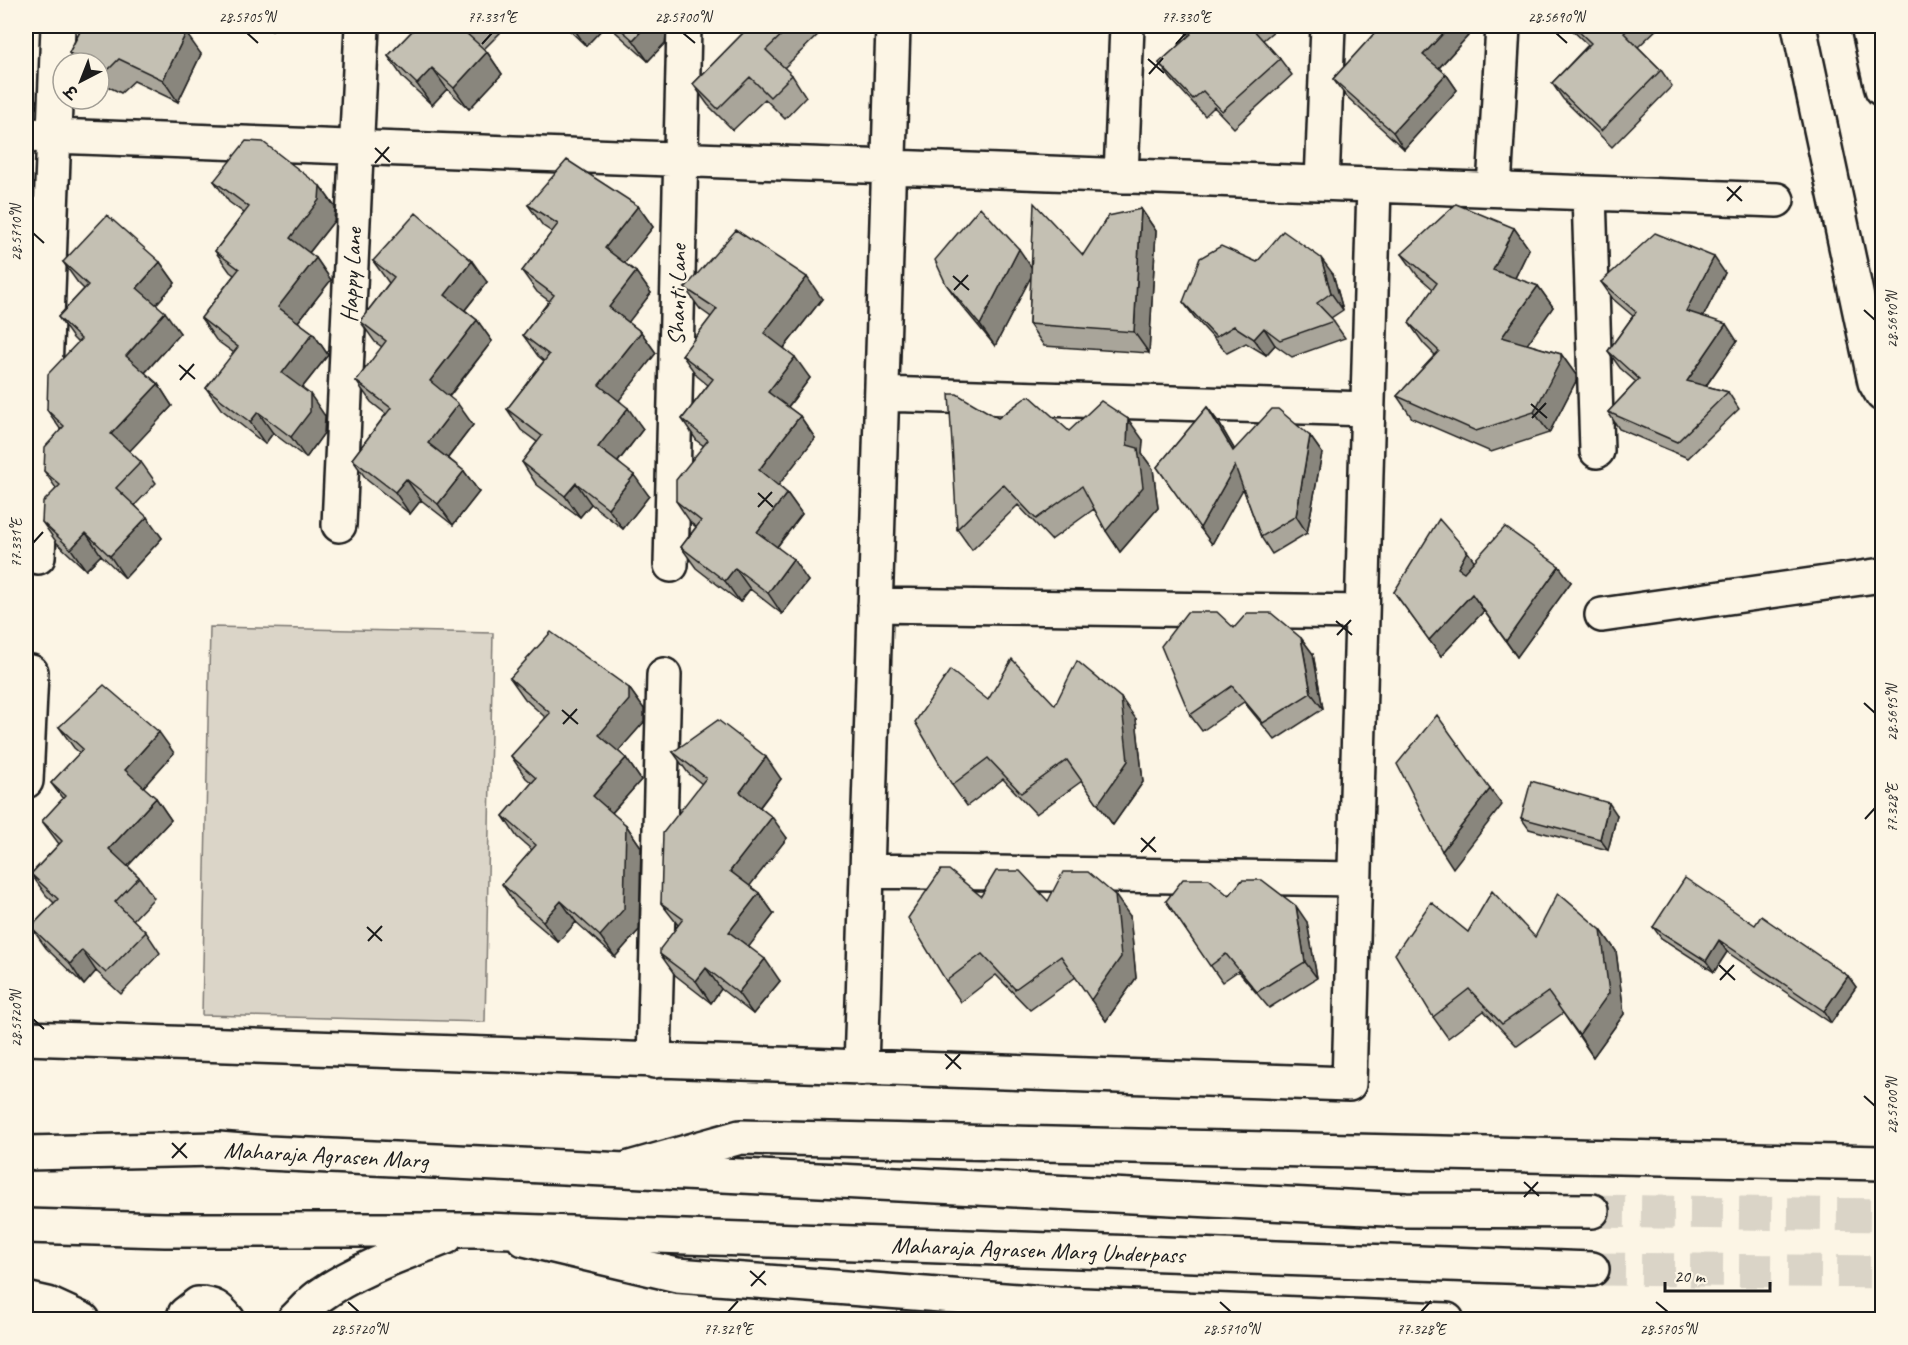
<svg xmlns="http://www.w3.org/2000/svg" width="1908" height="1345" font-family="Caveat,'Playpen Sans Deva',sans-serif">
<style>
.green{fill:#dbd5c8;stroke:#7c7872;stroke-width:1.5}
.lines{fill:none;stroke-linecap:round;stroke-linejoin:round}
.primary-tunnel{stroke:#dad4c7;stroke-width:33;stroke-dasharray:33 16;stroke-linecap:butt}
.street-casing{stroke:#1c1c1c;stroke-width:38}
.secondary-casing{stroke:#1c1c1c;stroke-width:38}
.primary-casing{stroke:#1c1c1c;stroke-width:38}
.street{stroke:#fcf5e5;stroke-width:33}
.secondary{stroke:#fcf5e5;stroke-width:33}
.primary{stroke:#fcf5e5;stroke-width:33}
.wall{fill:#a9a59a;stroke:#1c1c1c;stroke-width:1.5}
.shaded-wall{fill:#89867d;stroke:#1c1c1c;stroke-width:1.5}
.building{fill:#c4c0b3;stroke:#1c1c1c;stroke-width:1.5}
.ticks{fill:none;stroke:#1c1c1c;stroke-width:2}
.labels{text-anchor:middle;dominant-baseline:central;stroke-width:5;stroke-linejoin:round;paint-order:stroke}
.street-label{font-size:24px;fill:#1c1c1c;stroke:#fcf5e5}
.neatline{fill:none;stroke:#1c1c1c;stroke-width:2}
.ticks-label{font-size:15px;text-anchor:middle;fill:#1c1c1c}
</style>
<rect width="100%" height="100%" fill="#fcf5e5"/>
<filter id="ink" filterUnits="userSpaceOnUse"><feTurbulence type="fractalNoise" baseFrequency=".0167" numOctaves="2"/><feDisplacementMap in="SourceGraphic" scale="12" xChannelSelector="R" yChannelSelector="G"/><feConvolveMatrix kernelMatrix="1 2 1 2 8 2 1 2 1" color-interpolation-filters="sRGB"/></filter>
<g filter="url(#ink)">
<path class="green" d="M210 627 493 633 485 1022 202 1015Z"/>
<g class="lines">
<path class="primary-tunnel" d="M1592 1211 1882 1215
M1592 1269 1882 1272"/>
<defs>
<path id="street" d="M1799 26 1875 382 1882 394
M26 135 1777 200
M1121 176 1127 26
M1322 183 1328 26
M1494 189 1503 26
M1589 193 1597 451
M882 394 1368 409
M339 525 362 26
M38 557 58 26
M671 565 684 26
M875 605 1362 612
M1602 615 1882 575
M26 781 31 672
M867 871 1355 879
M26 1038 1349 1084 1374 185
M654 1061 664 675
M861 1068 893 26"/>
<path id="secondary" d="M1868 26 1882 89
M630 1168 740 1137 1882 1163
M524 1239 677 1275 1058 1304 1447 1320
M183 1320 185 1314 198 1304C213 1304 219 1308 228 1320"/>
<path id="primary" d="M26 1153 218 1149 268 1153 625 1170 1406 1210 1592 1211
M26 1226 165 1230H484L1592 1269
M26 1299 48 1304 83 1320
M294 1320C302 1312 310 1303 318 1297 357 1269 402 1254 446 1237"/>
</defs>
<use href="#street" class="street-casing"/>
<use href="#secondary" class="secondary-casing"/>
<use href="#primary" class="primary-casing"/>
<use href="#street" class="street"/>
<use href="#secondary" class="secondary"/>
<use href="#primary" class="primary"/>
</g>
<path class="wall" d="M76 26H185L182 31 201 54 178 102 134 81 121 93 99 82V63H76L69 53 81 28Z
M417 26H503L505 28 484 49 487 52 502 74 469 109 447 89 432 105 403 78 388 56Z
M565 26H605L586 46Z
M609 26H667L665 43 648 61Z
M741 26H827L784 68 792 75 806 97 785 119 765 99 733 130 708 105 693 84 746 30Z
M1180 26H1280L1263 40 1280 59 1292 75 1234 128 1214 107 1205 116 1171 79 1159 63 1189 36Z
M1381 26H1477L1439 68 1446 74 1457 90 1404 149 1345 95 1333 79Z
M1568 26H1660L1638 47 1661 70 1672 86 1612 147 1563 99 1552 83 1588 45Z
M214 181 320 186 335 207 334 221 309 253 316 258 331 280 298 322 313 333 328 355 302 388 325 416 324 433 306 458 273 433 265 444 221 409 206 388 234 353 216 340 201 318 234 275 230 272 215 251 244 213 229 202Z
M528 205 638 206 653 227 624 263 636 272 651 293 628 322 641 332 656 353 619 400 643 429 618 462 649 496 623 529 591 504 580 517 536 484 522 462 537 442 521 430 507 409 544 361 538 356 523 335 549 301 537 292 522 271 552 232 543 226Z
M1141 209 1156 231 1149 353 1044 346 1029 324 1031 276 995 346 961 305 946 284 1031 267 1083 255Z
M1514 228 1529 249 1515 278 1538 286 1553 307 1527 344 1561 354 1576 375V381L1549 433 1491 452 1412 418 1397 396 1435 355 1424 344 1409 323 1433 289 1417 275 1402 254Z
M373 261 487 282 465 310 477 320 492 341 449 397 473 425 448 458 464 471 479 492 453 525 421 500 410 514 367 480 352 459 386 414 371 402 356 381 382 347 375 342 360 321 389 283Z
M63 262H160L175 283 156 304 180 333 145 373 158 384 172 406 129 451 141 462 156 483 135 505 162 538 125 578 101 555 86 570 57 543 42 522 56 488 44 471 61 430 47 410 78 343 73 338 58 317 84 289 78 283Z
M1257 262 1333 274 1343 310 1331 318 1345 338 1292 357 1275 345 1266 355 1246 343 1227 353 1195 318 1183 302Z
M1725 273 1703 317 1737 341 1706 386 1728 392 1739 409 1688 458 1619 429 1608 412 1636 382 1620 368 1608 351 1633 316 1613 299 1601 282Z
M685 288 822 299 784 348 810 378 788 407 800 416 815 438 778 485 787 493 802 514 777 547 808 581 782 614 750 589 740 602 696 568 681 547 696 527 691 523 676 501 704 446 697 441 682 419 708 385 697 376 682 355 711 317 700 309Z
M1207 407 1219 423 1234 449 1310 436 1322 453 1307 533 1272 554 1261 537 1243 488 1212 544 1157 467Z
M998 418 1069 431 1143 440 1142 454 1153 469 1158 508 1120 552 1094 509 1051 540 1018 505 972 550 957 529Z
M1474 561 1571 582 1517 657 1484 611 1441 656 1394 592Z
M1234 628 1301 638 1313 654 1323 709 1275 740 1244 702 1202 731 1190 715Z
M510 678 629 688 644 709V722L618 751 626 758 641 780 612 813 626 825 641 847 639 930 615 957 576 922 558 942 516 906 502 884 532 850 517 837 503 816 532 783 526 778 511 756 546 718 525 699Z
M988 700 1136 719 1143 782 1113 825 1082 781 1036 814 1003 779 967 806 952 785Z
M59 727 174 753 143 787 156 798 171 820 128 866 139 877 154 898 133 920 146 932 160 953 121 994 96 971 84 985 46 948 31 927 54 903 46 895 31 874 59 844 42 821 63 799 51 783 80 753 74 748Z
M673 752 781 779 760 807 787 838 749 886 759 893 774 914 748 947 780 981 753 1014 721 989 711 1003 675 975 660 954 678 925 661 903 702 784 688 773Z
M1617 815 1608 850 1529 829 1521 818Z
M981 896 1048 901 1130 916 1136 978 1106 1021 1076 977 1030 1010 996 975 961 1002 946 981Z
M1229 896 1307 922 1317 978 1269 1008 1238 971 1222 982 1166 901Z
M1755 925 1848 976 1856 987 1831 1023 1727 952 1714 972 1661 938 1653 927Z
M1601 930 1616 951 1624 1014 1593 1057 1563 1013 1517 1046 1484 1011 1448 1038 1433 1017 1468 932 1535 937Z"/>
<path class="shaded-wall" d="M165 26H185L177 42Z
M269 26H276L272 30Z
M572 26H605L586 46Z
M646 26H667L665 43 648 61 633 40Z
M1450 26H1477L1435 72 1423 55Z
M186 33 201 54 178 102 163 80Z
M487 52 502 74 469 109 454 88Z
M432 68 447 89 432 105 417 84Z
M1446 74 1457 90 1404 149 1393 132Z
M320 186 335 207 334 221 304 259 290 238Z
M26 196 31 205 26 216Z
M638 206 653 227 620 269 605 248Z
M1141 209 1156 231 1149 353 1134 332Z
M1514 228 1529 249 1508 292 1493 270Z
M26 243 31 251 29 287 26 281Z
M1019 249 1034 271 995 346 980 325Z
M1714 257 1725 273 1698 327 1686 311Z
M316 258 331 280 293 328 278 307Z
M1321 258 1333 274 1343 310 1331 293Z
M472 261 487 282 460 316 445 295Z
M160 262 175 283 152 309 137 288Z
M636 272 651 293 624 328 609 307Z
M807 277 822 299 779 354 764 333Z
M1538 286 1553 307 1517 359 1502 337Z
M165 312 180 333 141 377 126 356Z
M477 320 492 341 444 402 430 381Z
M1726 324 1737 341 1698 397 1687 381Z
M26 328 27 331 26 342Z
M1264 328 1275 345 1266 355 1254 339Z
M641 332 656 353 614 407 599 385Z
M313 333 328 355 297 394 282 373Z
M1561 354 1576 375V381L1549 433 1534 412Z
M795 357 810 378 783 413 768 392Z
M158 384 172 406 126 455 111 434Z
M310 394 325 416 324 433 306 458 291 437Z
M458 404 473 425 443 464 428 443Z
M1207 407 1219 423 1245 467 1233 451Z
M628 408 643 429 613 468 598 447Z
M258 412 273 433 265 444 250 422Z
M800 416 815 438 774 491 759 470Z
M1128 419 1143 440 1142 454 1153 469 1158 508 1120 552 1106 531 1127 445Z
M1310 436 1322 453 1307 533 1296 516Z
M1235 466 1247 482 1212 544 1200 528Z
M464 471 479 492 453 525 438 504Z
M634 475 649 496 623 529 608 508Z
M406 479 421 500 410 514 395 492Z
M576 483 591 504 580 517 565 496Z
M787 493 802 514 772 553 757 532Z
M147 517 162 538 125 578 110 556Z
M86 533 101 555 86 570 71 549Z
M1467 551 1479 567 1469 585 1458 568Z
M793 559 808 581 782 614 768 593Z
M1559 566 1571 582 1517 657 1506 641Z
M735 568 750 589 740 602 725 581Z
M1472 594 1484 611 1441 656 1429 640Z
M1301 638 1313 654 1323 709 1311 693Z
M629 688 644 709V722L614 756 599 735Z
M1121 698 1136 719 1143 782 1113 825 1098 804Z
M159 732 174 753 140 791 125 770Z
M766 757 781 779 755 813 740 792Z
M626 758 641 780 608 817 593 796Z
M1490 789 1502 805 1453 868 1442 851Z
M156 798 171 820 124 870 109 849Z
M1609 803 1617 815 1608 850 1600 839Z
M772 817 787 838 745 892 730 871Z
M626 825 641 847 639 930 615 957 600 936Z
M759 893 774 914 744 953 729 932Z
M1115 895 1130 916 1136 978 1106 1021 1091 1000Z
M561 901 576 922 558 942 543 921Z
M1296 906 1307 922 1317 978 1305 962Z
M1601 930 1616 951 1624 1014 1593 1057 1579 1035Z
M1719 940 1727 952 1714 972 1706 961Z
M82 950 96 971 84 985 70 964Z
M765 959 780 981 753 1014 738 993Z
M706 968 721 989 711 1003 696 981Z
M1848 976 1856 987 1831 1023 1824 1011Z"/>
<path class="building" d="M83 26H172L186 33 163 80 119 59 106 72 99 68V63H88L69 53Z
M417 26H471L465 32 487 52 454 88 432 68 417 84 388 56Z
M617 26H646L633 40Z
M748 26H791L766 50 792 75 770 97 750 77 718 109 693 84 749 27Z
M1183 26H1250L1280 59 1222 111 1203 91 1193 99 1159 63 1191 34Z
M1381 26H1450L1423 55 1446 74 1393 132 1333 79Z
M1573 26H1632L1624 33 1661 70 1601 131 1552 83 1591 43Z
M246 141 263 142 320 186 319 200 290 238 316 258 278 307 313 333 282 373 310 394V412L291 437 258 412 250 422 206 388 238 347 201 318 239 269 215 251 249 207 214 181Z
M567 160 638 206 605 248 636 272 609 307 641 332 599 385 628 408 598 447 634 475 608 508 576 483 565 496 522 462 542 436 507 409 549 355 523 335 554 295 522 271 558 224 528 205Z
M1034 203 1083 255 1108 216 1141 209 1134 332 1029 324Z
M1456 204 1514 228 1493 270 1538 286 1502 337 1561 354V360L1534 412 1476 431 1397 396 1439 351 1409 323 1437 283 1402 254Z
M980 207 1019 249 980 325 946 284 935 260Z
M416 213 472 261 445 295 477 320 430 381 458 404 428 443 464 471 438 504 406 479 395 492 352 459 391 408 356 381 386 341 360 321 394 277 373 261Z
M107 215 160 262 137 288 165 312 126 356 158 384 111 434 141 462 116 488 147 517 110 556 86 533 71 549 42 522 43 502 60 485 44 471 45 447 64 426 47 410 48 374 81 339 58 317 88 285 63 262Z
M736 230 807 277 764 333 795 357 768 392 800 416 759 470 787 493 757 532 793 559 768 593 735 568 725 581 681 547 701 521 676 501V480L708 440 682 419 713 379 682 355 717 309 685 288Z
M1283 231 1321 258 1331 293 1317 303 1334 321 1280 340 1264 328 1254 339 1234 326 1216 337 1183 302 1200 258 1221 246 1257 262Z
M1655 233 1714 257 1686 311 1726 324 1687 381 1728 392 1677 442 1608 412 1639 379 1608 351 1636 312 1601 282Z
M949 394H957L998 418 1028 396 1031 397 1069 431 1101 401 1128 419 1127 445 1138 448 1143 487 1106 531 1082 486 1036 519 1003 484 957 529Z
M1207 407 1233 451 1272 409H1278L1310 436 1296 516 1261 537 1235 466 1200 528 1157 467Z
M1439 519 1467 551 1458 568 1464 572 1505 527 1559 566 1506 641 1472 594 1429 640 1394 592Z
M1187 612H1217L1234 628 1247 613H1271L1301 638 1311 693 1263 723 1232 686 1190 715 1161 646Z
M551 632 629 688V700L599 735 626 758 593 796 626 825 624 909 600 936 561 901 543 921 502 884 536 845 503 816 536 778 511 756 550 713 510 678Z
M1012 659 1055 705 1077 661 1121 698 1128 761 1098 804 1067 760 1021 793 988 758 952 785 915 722 950 670 988 700Z
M104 685 159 732 125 770 156 798 109 849 139 877 115 902 146 932 106 973 82 950 70 964 31 927 58 899 31 874 62 841 42 821 65 796 51 783 83 749 59 727Z
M1437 715 1490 789 1442 851 1397 764Z
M718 720 766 757 740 792 772 817 730 871 759 893 729 932 765 959 738 993 706 968 696 981 660 954V949L683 919 661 903 663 833 706 778 673 752Z
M1531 781 1609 803 1600 839 1521 818Z
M941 870H949L981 896 996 871H1020L1048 901 1063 872H1088L1115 895 1121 957 1091 1000 1061 956 1015 989 982 954 946 981 908 918Z
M1685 878 1755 925 1761 916 1848 976 1824 1011 1719 940 1706 961 1653 927Z
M1183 879H1209L1229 896 1242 880H1262L1296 906 1305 962 1257 992 1226 954 1210 966 1166 901Z
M1492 891 1535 937 1558 893 1601 930 1609 993 1579 1035 1548 992 1502 1024 1469 989 1433 1017 1395 954 1431 902 1468 932Z"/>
</g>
<path class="ticks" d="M247 33 258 43M683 33 695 43M1556 33 1567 43M482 44 492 33M1176 44 1186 33M1148 59 1164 73M1149 74 1163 58M375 148 390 162M375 163 389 147M1727 187 1742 201M1727 201 1741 186M33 233 44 243M953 276 969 290M954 290 968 275M1864 310 1875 320M179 365 195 379M180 380 194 364M1531 404 1547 418M1532 418 1546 403M758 493 773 507M758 507 772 492M33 543 43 532M1336 621 1352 635M1337 635 1351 620M1864 703 1875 713M562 710 578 724M563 724 577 709M1865 819 1875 808M1141 838 1156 852M1141 852 1155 837M367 927 382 941M368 941 382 926M1719 965 1735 980M1720 980 1734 965M33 1019 44 1029M945 1054 961 1069M946 1069 960 1054M1864 1096 1875 1106M172 1143 187 1158M172 1158 186 1143M1524 1182 1539 1196M1524 1197 1538 1182M750 1271 766 1285M751 1286 765 1271M348 1302 359 1312M1220 1302 1231 1312M1656 1302 1668 1312M728 1312 738 1301M1421 1312 1431 1301"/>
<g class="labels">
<g class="street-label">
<text transform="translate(351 275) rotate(-87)">Happy Lane</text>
<text transform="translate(677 295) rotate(-89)">Shanti Lane</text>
<text transform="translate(326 1155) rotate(3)">Maharaja Agrasen Marg</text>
<text transform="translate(1038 1250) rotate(2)">Maharaja Agrasen Marg Underpass</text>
</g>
</g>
<rect width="1908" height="1345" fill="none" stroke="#fcf5e5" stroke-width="66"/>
<g transform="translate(81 81) rotate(222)"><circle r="28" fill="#fcf5e5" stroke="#a29e95" stroke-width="1.5"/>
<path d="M0-4.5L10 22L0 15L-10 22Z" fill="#1c1c1c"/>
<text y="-9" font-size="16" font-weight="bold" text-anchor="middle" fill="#1c1c1c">उ</text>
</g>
<path d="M1665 1282v9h105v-9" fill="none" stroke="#1c1c1c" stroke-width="3"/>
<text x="1674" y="1282" font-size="18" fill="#1c1c1c" stroke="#fcf5e5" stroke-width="4.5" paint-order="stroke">20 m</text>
<rect x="33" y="33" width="1842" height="1279" class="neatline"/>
<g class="ticks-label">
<text x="247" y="22">28.5705°N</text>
<text x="492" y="22">77.331°E</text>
<text x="683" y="22">28.5700°N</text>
<text x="1186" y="22">77.330°E</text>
<text x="1556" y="22">28.5690°N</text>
<text transform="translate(16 233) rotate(-90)" y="5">28.5710°N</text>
<text transform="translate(1892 320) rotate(-90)" y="5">28.5690°N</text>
<text transform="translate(16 543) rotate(-90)" y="5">77.331°E</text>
<text transform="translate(1892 713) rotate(-90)" y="5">28.5695°N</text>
<text transform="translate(1892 808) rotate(-90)" y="5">77.328°E</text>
<text transform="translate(16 1019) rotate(-90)" y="5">28.5720°N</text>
<text transform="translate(1892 1106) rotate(-90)" y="5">28.5700°N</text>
<text x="359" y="1334">28.5720°N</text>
<text x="728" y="1334">77.329°E</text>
<text x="1231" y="1334">28.5710°N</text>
<text x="1421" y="1334">77.328°E</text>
<text x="1668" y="1334">28.5705°N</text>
</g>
</svg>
